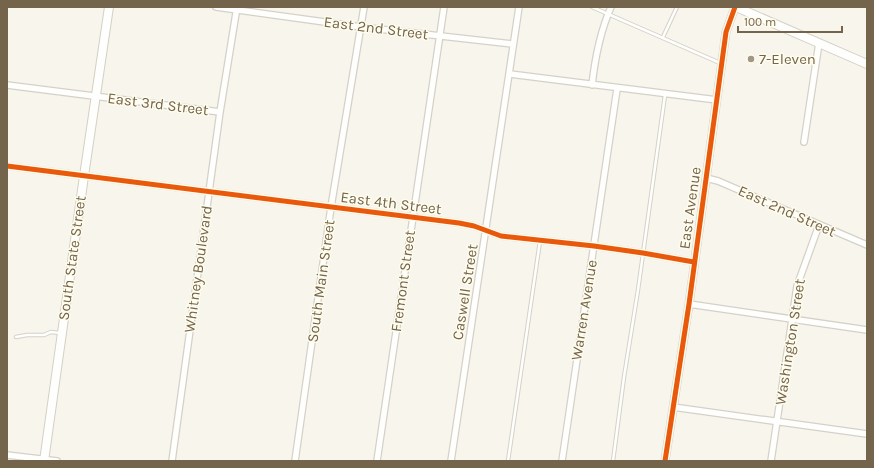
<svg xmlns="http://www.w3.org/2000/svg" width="874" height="468" font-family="Karla,sans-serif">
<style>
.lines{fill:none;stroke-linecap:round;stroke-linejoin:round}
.service-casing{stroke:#d5d1c9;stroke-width:4.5}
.minor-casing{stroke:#d5d1c9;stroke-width:8}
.tertiary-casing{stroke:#d5d1c9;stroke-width:9}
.secondary-casing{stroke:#d5d0c7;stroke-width:10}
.service{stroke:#fefefc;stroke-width:2.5}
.minor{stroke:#fefefc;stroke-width:5.5}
.tertiary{stroke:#fefefc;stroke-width:7}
.secondary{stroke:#fefefc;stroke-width:8}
.cycleway-casing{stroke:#fefced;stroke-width:8}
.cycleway{stroke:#e8590c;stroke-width:5}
.poi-dot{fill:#a29784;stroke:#fefced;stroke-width:1.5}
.labels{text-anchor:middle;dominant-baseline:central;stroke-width:3;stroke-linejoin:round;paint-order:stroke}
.street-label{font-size:15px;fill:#75644c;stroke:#fefced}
.poi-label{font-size:15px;fill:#75644c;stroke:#fefced;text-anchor:start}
</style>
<rect width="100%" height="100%" fill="#f7f5ec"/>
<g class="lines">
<defs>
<path id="service" d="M592 7 720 63
M663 37 677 7
M16 337 27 335H44L51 332 60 333
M508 461 540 241
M613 461 624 377 638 290 665 95"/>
<path id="minor" d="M216 7 361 27 513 44
M510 74 717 100
M7 85 220 112
M592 85C595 58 600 32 611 7
M804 142 819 43
M7 166 459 223 474 226 501 236 594 246 643 253 694 262
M706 178 718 181 867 245
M689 304 867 330
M673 407 867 434
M7 455 57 461
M172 461 220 112 237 7
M295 461 331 207 364 7
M377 461 444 7
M451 461 519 7
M562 461 617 89
M771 461 797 286 819 225"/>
<path id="tertiary" d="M665 461 689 304 726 32 735 7"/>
<path id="secondary" d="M736 7 867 64
M44 461 84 176 109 7"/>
</defs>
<use href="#service" class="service-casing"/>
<use href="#minor" class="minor-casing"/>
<use href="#tertiary" class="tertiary-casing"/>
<use href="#secondary" class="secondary-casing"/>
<use href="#service" class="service"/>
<use href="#minor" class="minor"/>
<use href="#tertiary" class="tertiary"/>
<use href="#secondary" class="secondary"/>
<defs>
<path id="cycleway" d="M7 166 459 223 474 226 501 236 594 246 643 253 694 262
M665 461 689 304 726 32 735 7"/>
</defs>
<use href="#cycleway" class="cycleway-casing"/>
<use href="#cycleway" class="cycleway"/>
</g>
<circle class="poi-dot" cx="751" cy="59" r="4"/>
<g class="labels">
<g class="street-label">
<text transform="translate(376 28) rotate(7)">East 2nd Street</text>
<text transform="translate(158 104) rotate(7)">East 3rd Street</text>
<text transform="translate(391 203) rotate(7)">East 4th Street</text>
<text transform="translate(690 208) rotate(-82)">East Avenue</text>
<text transform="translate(787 211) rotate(24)">East 2nd Street</text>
<text transform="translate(72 258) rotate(-82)">South State Street</text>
<text transform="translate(198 269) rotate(-82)">Whitney Boulevard</text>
<text transform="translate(321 281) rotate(-82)">South Main Street</text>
<text transform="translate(403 281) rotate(-82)">Fremont Street</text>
<text transform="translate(465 292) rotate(-81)">Caswell Street</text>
<text transform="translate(584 310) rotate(-81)">Warren Avenue</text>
<text transform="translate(790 342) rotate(-81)">Washington Street</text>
</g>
<g class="poi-label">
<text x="759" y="59">7-Eleven</text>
</g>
</g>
<rect width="874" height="468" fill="none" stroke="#75644c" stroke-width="16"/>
<path d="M738 26v6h104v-6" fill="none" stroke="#75644c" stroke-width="2"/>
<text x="744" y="26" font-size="12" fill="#75644c" stroke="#fefced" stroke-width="3" paint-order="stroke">100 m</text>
</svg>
